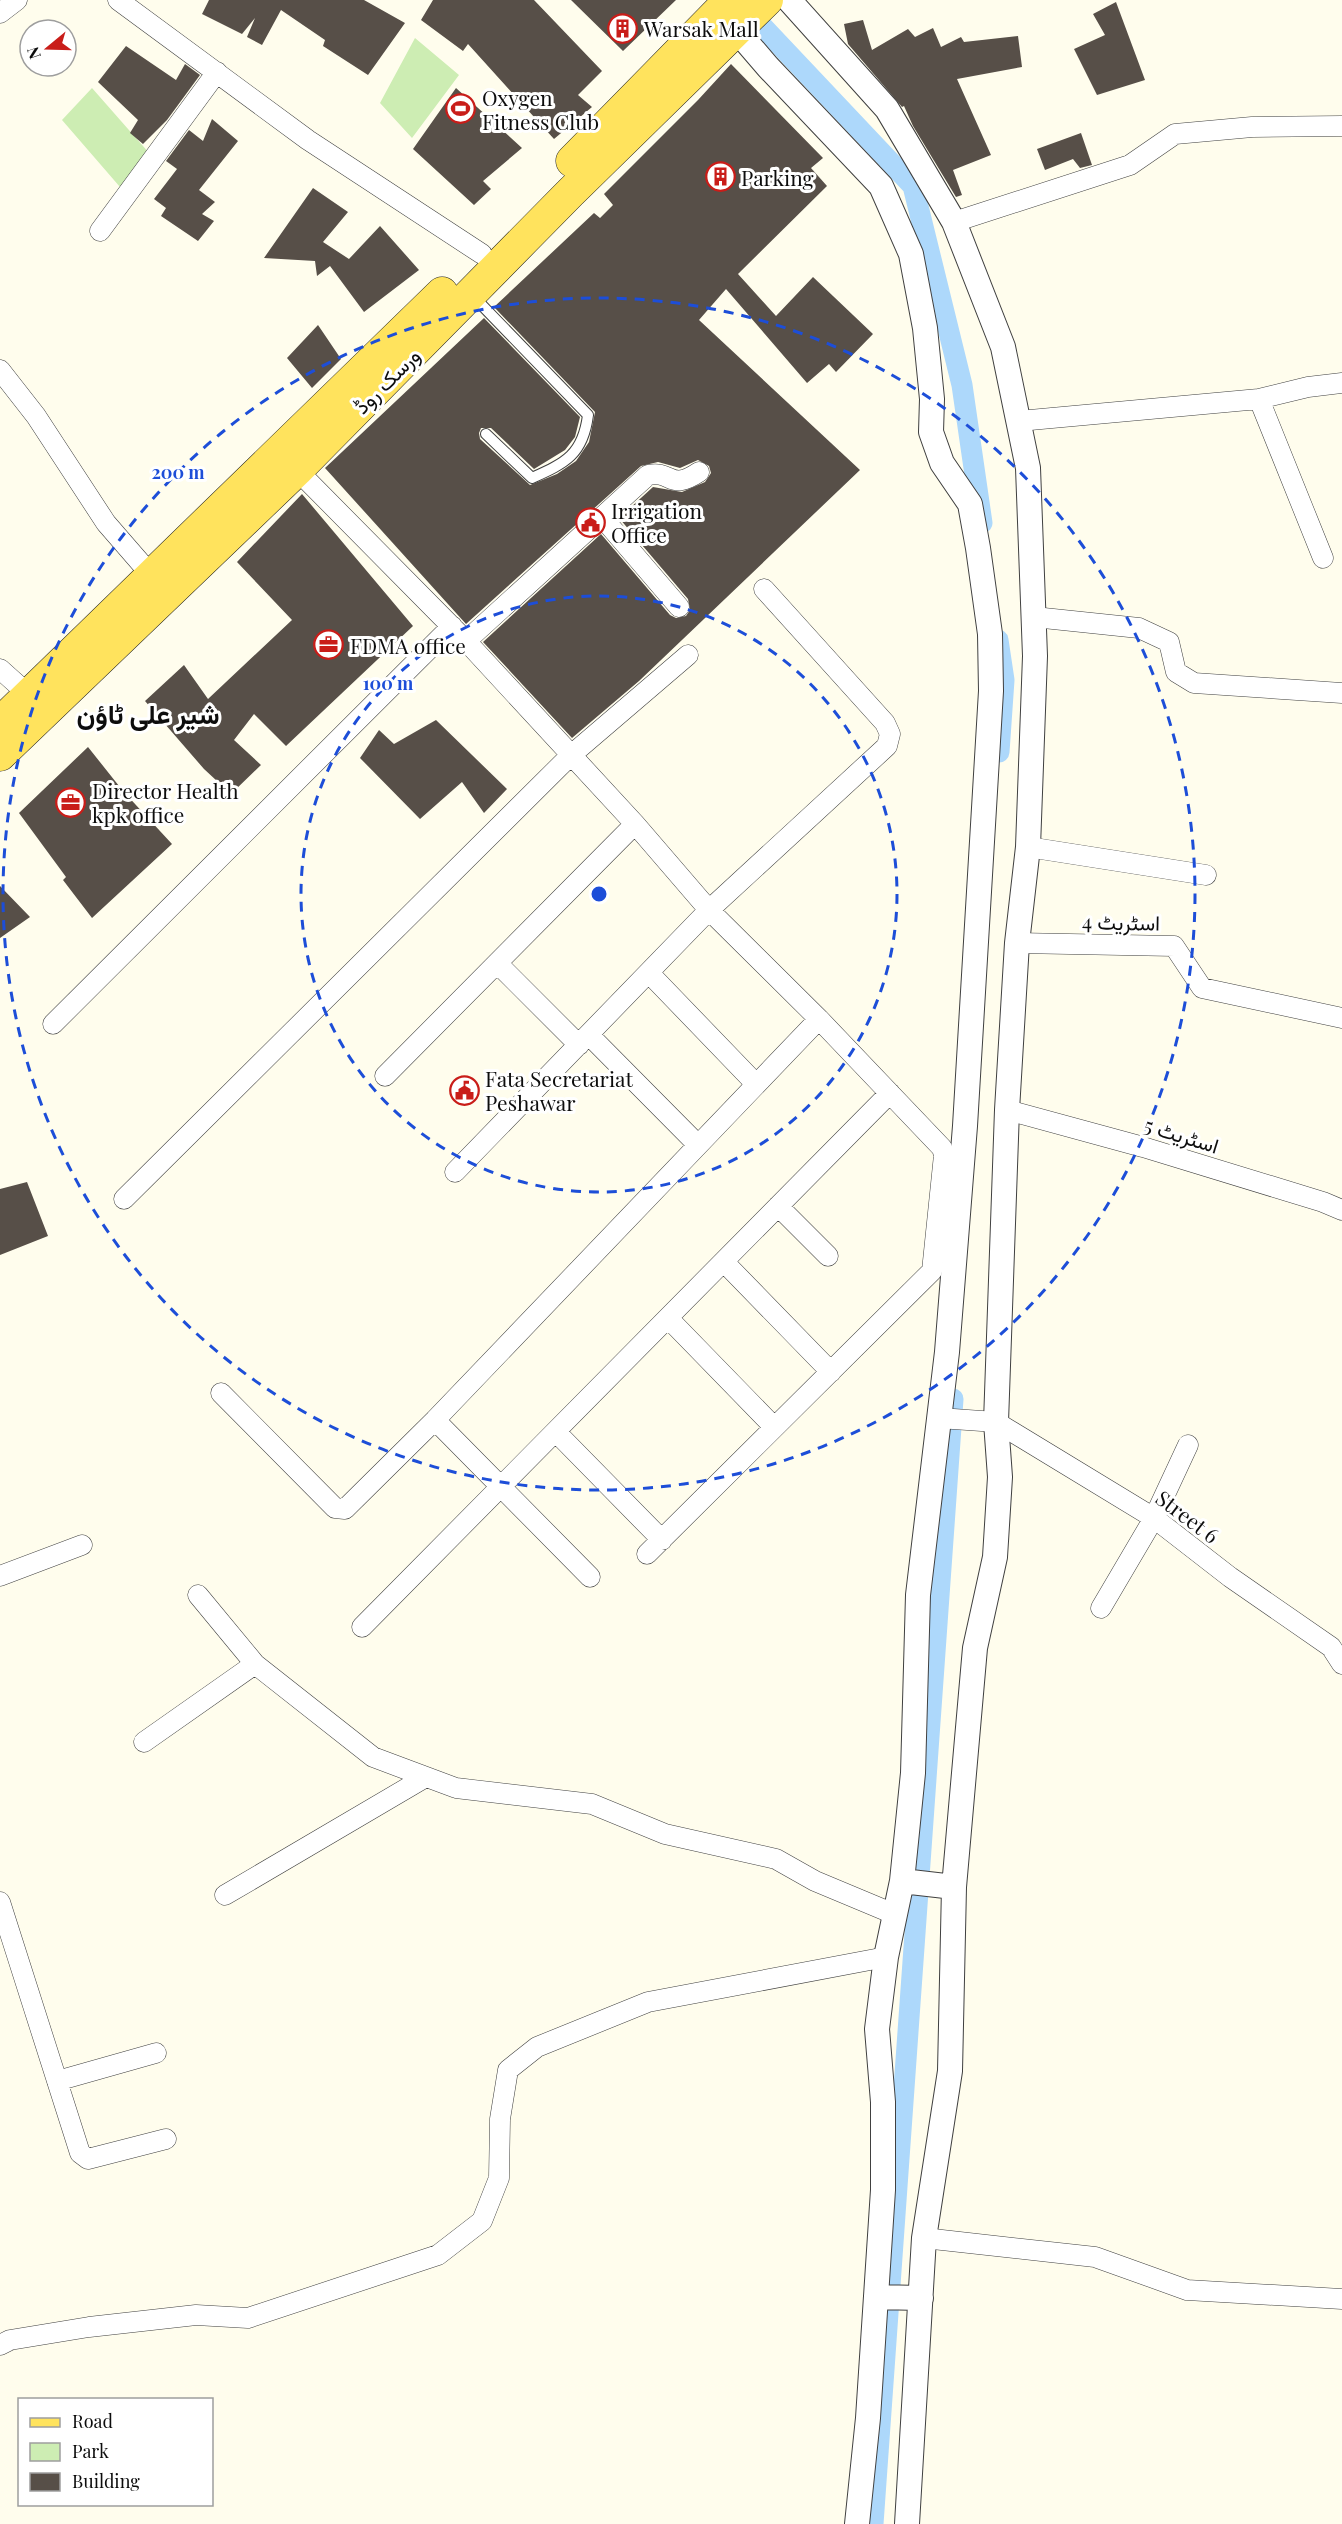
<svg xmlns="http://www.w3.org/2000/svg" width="1342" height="2524" font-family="'Playfair Display',Vazirmatn,serif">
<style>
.green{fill:#cdedb3}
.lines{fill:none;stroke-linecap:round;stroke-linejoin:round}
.canal{stroke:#add8fb;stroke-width:21}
.building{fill:#574f48}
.service-casing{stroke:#404040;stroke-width:12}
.minor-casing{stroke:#404040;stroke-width:21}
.tertiary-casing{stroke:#404040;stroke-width:26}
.primary-casing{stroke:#1e1e1e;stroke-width:33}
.service{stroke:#fff;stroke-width:10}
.minor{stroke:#fff;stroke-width:20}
.tertiary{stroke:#fff;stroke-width:24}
.primary{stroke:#ffe35d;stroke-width:32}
.ring{fill:none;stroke:#1d4ed8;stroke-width:3;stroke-dasharray:10 8}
.labels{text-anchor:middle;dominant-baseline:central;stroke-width:6;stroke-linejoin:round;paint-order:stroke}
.poi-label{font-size:21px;fill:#0d0d0d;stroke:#fff;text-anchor:start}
.street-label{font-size:21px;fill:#0d0d0d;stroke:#fff}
.district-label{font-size:27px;font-weight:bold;fill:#0d0d0d;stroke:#fff}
.centre{fill:#1d4ed8;stroke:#fff;stroke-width:3}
.ring-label{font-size:18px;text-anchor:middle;font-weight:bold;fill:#1d4ed8;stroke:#fff;stroke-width:6;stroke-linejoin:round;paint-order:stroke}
</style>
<rect width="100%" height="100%" fill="#fffded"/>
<path class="green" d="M415 38 459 75 412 138 380 103Z
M92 88 150 154 120 187 62 120Z"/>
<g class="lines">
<path class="canal" d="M744 7 913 186 962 385 982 523
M998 640 1004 680 999 752
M873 2524 953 1399"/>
</g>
<path class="building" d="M209 0H364L405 23 368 75 323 46 325 40 281 10 262 45 247 37 255 18 242 34 202 14Z
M433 0H534L602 71 578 95 592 107 554 139 468 44 463 51 421 20Z
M571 0H676L623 51Z
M1116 2 1145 80 1097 95 1074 49 1105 35 1093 14Z
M863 20 872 50 908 29 915 37 933 28 941 47 961 37 964 42 1018 36 1022 67 957 79 991 155 953 170 962 195 956 197 913 126 904 106 902 107 848 44 844 24Z
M126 46 176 80 185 64 200 75 167 120 143 144 130 133 138 120 98 82Z
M731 64 823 158 811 168 827 186 738 274 776 316 813 277 873 334 836 372 829 364 807 383 726 289 699 320 860 470 639 681 572 738 483 642 601 534 670 615 676 618 686 616 690 610 688 599 619 518 653 487 682 492 705 482 711 473 709 466 698 460 680 468 658 462 641 466 466 624 325 468 484 318 580 417 575 437 565 450 534 469 491 428H481L479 433 480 439 530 485 557 474 576 461 589 442 595 412 494 307 594 213 600 218 613 205 604 194 698 100Z
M456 88 522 148 483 181 491 189 474 205 413 149Z
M212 119 238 141 199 190 215 202 202 214 214 221 198 241 161 216 166 208 154 199 177 169 166 161 189 130 203 141Z
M1081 133 1092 165 1080 168 1073 159 1045 170 1037 149Z
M313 188 348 212 323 242 349 259 380 226 419 270 364 312 330 266 317 276 315 261 264 258Z
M318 325 341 359 312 388 287 358Z
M302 494 413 626 286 746 254 714 234 740 261 765 231 794 204 769 145 701 184 665 208 699 292 620 237 562Z
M436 720 507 789 484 813 462 782 420 819 360 758 379 730 394 744Z
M88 747 123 791 172 844 92 918 63 880 66 877 19 813Z
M0 886 30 917 0 938Z
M27 1182 48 1236 0 1255V1189Z"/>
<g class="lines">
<defs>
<path id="service" d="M473 296 588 415C583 455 565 463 532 478L486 434"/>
<path id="minor" d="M118 0 308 140 482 254
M0 13 17 0
M954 222 1130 165 1175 134 1252 127 1342 126
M100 231 217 72
M0 370 36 416 106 523 152 576
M1259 399 1323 558
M1019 421 1259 399 1308 387 1342 383
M297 470 466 641 635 824 709 910 819 1019 942 1148 944 1155 932 1271 647 1554
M602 517 679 607
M1034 617 1139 628 1169 642 1176 672 1194 683 1342 693
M466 641 648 475C673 470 669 492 699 472
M0 669 29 695
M1028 847 1206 875
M1017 943 1174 946 1202 988 1342 1018
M497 963 579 1045
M649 973 756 1084
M53 1024 452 626
M589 1035 698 1145
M385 1076 635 824
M1007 1110 1143 1147 1323 1202 1342 1210
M455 1172 709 910 887 746 890 734 885 723 764 589
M124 1199 570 756 688 655
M778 1206 828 1256
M724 1262 831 1372
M668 1318 774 1427
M221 1393 335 1508 345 1509 435 1420 819 1019
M939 1418 996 1422 1154 1518 1230 1577 1331 1647 1342 1664
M435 1420 590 1577
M556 1432 662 1540
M0 1576 82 1545
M198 1595 255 1664 373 1757 456 1788 592 1804 665 1834 776 1859 815 1881 894 1914
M1101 1608 1154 1518 1188 1445
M362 1627 890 1093
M144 1742 255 1664
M225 1895 426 1777
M0 1902 80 2153 88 2159 166 2139
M57 2081 156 2053
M924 2238 1095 2257 1187 2290 1342 2299
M0 2345 10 2340 89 2327 196 2315 248 2318 438 2255 482 2221 499 2178 500 2119 508 2070 537 2047 648 2002 886 1957"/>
<path id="tertiary" d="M789 0 887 109 954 222 1003 347 1028 468 1035 656 1028 847 1017 943 1007 1110 996 1422 1000 1477 995 1557 975 1648 954 1887 950 2071 924 2238 907 2524
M725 17 768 67 881 186 911 254 925 328 932 399 931 432 942 463 970 504 978 548 990 634 991 691 965 1126 947 1352 918 1595 913 1773 902 1881 886 1957 877 2029 883 2102V2190L868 2418 857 2524
M902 1881 954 1887
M876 2297 921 2298"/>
<path id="primary" d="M572 161 730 0
M0 723 442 293
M0 755 297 470 570 193 767 0"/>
</defs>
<use href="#service" class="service-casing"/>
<use href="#minor" class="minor-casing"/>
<use href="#tertiary" class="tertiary-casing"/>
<use href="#primary" class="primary-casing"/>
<use href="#service" class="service"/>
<use href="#minor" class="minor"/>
<use href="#tertiary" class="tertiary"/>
<use href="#primary" class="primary"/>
</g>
<g class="ring">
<circle cx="599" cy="894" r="298"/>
<circle cx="599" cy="894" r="596"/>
</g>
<defs>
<symbol id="building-ring" viewBox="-11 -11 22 22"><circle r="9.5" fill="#fff" stroke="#c91d19" stroke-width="1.5"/><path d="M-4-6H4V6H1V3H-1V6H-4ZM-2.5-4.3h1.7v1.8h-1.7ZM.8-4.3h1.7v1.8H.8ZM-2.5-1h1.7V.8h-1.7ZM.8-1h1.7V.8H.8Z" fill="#c91d19"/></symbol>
<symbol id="stadium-ring" viewBox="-11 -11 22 22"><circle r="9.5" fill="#fff" stroke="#c91d19" stroke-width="1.5"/><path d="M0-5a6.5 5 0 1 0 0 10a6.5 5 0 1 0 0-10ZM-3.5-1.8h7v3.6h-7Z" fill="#c91d19"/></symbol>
<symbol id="civic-ring" viewBox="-11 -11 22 22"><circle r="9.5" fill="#fff" stroke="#c91d19" stroke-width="1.5"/><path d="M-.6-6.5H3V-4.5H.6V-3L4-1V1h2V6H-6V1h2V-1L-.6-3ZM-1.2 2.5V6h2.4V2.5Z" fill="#c91d19"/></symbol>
<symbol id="office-ring" viewBox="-11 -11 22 22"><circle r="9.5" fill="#fff" stroke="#c91d19" stroke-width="1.5"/><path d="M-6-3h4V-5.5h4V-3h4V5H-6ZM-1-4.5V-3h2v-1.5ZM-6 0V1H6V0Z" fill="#c91d19"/></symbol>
</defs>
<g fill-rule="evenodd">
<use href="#building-ring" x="606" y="12" width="33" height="33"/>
<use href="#stadium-ring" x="444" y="92" width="33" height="33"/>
<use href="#building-ring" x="704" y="160" width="33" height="33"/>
<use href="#civic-ring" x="574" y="506" width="33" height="33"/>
<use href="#office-ring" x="312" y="628" width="33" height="33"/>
<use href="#office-ring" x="54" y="786" width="33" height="33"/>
<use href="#civic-ring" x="448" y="1074" width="33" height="33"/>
</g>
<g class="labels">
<g class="poi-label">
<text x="644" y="28">Warsak Mall</text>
<text x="482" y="97">Oxygen<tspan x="482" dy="24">Fitness Club</tspan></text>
<text x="741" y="177">Parking</text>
<text x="611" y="510">Irrigation<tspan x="611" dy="24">Office</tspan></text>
<text x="350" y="645">FDMA office</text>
<text x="92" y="790">Director Health<tspan x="92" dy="24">kpk office</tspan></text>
<text x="485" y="1078">Fata Secretariat<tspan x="485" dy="24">Peshawar</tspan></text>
</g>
<g class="street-label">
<text transform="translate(386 380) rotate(-45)">ورسک روڈ</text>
<text transform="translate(1121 921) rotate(1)">اسٹریٹ 4</text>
<text transform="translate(1182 1134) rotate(17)">اسٹریٹ 5</text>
<text transform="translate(1188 1516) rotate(37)">Street 6</text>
</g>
<g class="district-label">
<text x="148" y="713">شیر علی ٹاؤن</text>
</g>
</g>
<circle cx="599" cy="894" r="9" class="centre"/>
<g class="ring-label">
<text x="178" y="479">200 m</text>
<text x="388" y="690">100 m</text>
</g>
<rect x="18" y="2398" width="195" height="108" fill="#ffffff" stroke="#9e9e9e" stroke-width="1.5"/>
<rect x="30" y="2418" width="30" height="9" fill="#ffe35d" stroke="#9e9e9e" stroke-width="1.5"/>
<text x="72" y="2428" font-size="18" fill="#0d0d0d">Road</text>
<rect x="30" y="2443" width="30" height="18" fill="#cdedb3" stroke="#9e9e9e" stroke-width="1.5"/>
<text x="72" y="2458" font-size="18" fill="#0d0d0d">Park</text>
<rect x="30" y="2473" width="30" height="18" fill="#574f48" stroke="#9e9e9e" stroke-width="1.5"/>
<text x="72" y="2488" font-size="18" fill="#0d0d0d">Building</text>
<g transform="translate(48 48) rotate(251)"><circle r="28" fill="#ffffff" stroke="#9e9e9e" stroke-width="1.5"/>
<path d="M0-4.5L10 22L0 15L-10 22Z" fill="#c91d19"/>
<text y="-9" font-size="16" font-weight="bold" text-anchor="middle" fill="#0d0d0d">N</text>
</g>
</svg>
